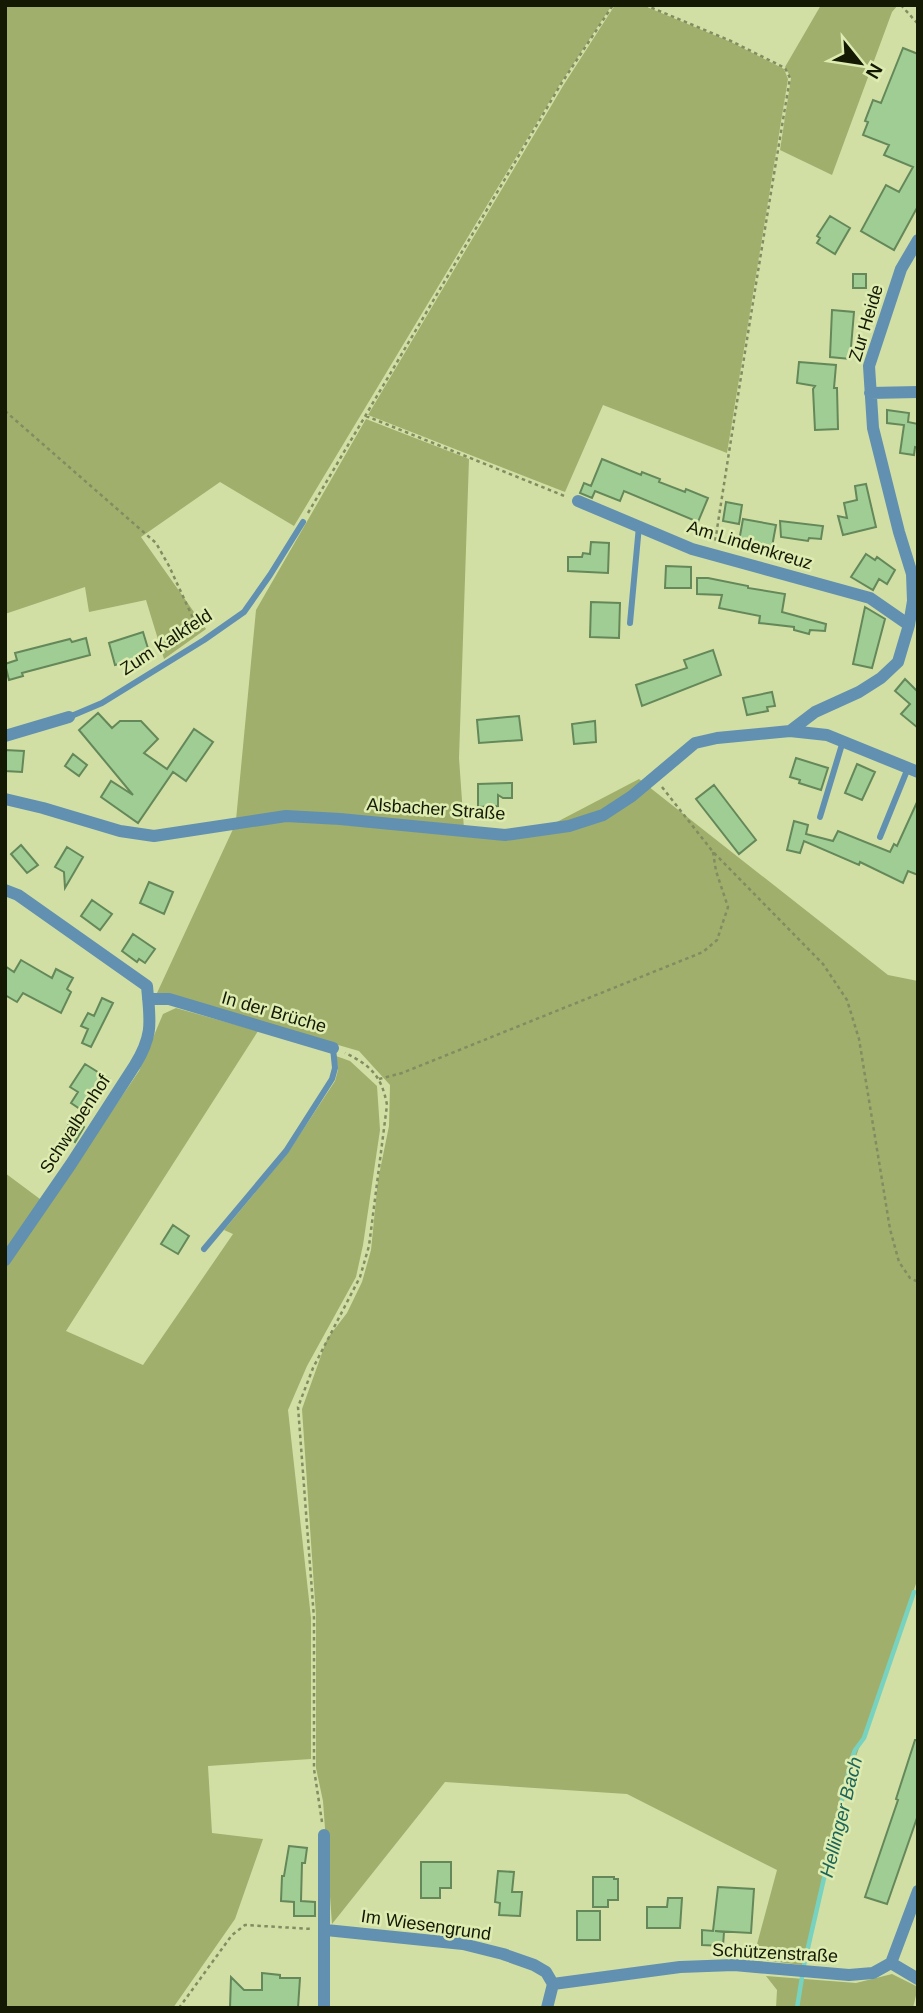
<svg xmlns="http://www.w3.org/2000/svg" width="923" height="2013" font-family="Helvetica,sans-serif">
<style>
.green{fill:#a0af6c}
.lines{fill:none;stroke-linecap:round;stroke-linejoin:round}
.stream{stroke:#77d3c0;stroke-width:4.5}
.building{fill:#a0cd93;stroke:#64885a;stroke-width:2}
.path{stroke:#828c61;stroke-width:2.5;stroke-dasharray:3.5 3.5;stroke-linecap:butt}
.service{stroke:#6290b0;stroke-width:6}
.minor{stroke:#6290b0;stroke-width:12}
.labels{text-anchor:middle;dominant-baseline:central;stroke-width:5;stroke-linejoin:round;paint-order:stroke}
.street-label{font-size:18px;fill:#141903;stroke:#deecb1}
.water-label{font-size:19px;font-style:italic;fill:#1b6558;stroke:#deecb1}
</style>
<rect width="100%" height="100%" fill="#d1dfa4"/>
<path class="green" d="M5 5H612L560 84 294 526 220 482 141 537 206 629 164 659 146 600 89 612 85 587 5 614Z
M615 5H642L731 42 784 69 788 79 727 453 603 405 565 492 368 415 563 86Z
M821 5H898L892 12 832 175 780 150 791 78 785 67Z
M366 419 469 459 459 758 464 829 394 823 236 820 256 610Z
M639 779 888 975 918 981V1578L852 1768 802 1965 753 1959 777 1870 627 1794 445 1782 332 1924 323 1801 316 1768V1616L302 1409 327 1339 347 1313 362 1282 371 1250 378 1180 389 1126 390 1085 359 1051 157 993 234 827 285 820 464 835 553 824Z
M176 1008 258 1031 66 1331 143 1365 233 1234 224 1230 287 1154 335 1081 338 1070 336 1056 350 1061 377 1086 380 1130 363 1245 356 1277 307 1366 288 1410 311 1618V1759L208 1766 212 1833 263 1839 235 1919 173 2008H5V1268L139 1071 163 1014Z
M5 1173 44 1202 5 1256Z
M892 1974 918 1987 913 2008H776L777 1990 766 1976 856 1983Z"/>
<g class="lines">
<path class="stream" d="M797 2008 804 1965 851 1761 855 1750 864 1738 914 1592"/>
</g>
<path class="building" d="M903 48 918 54V206L894 250 861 231 886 185 899 192 913 167 884 155 889 145 863 135 868 122 865 121 873 100 881 103Z
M830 216 850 228 835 254 817 243 820 238 817 236Z
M853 274H866V288H853Z
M832 310 854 312 850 359 830 357Z
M799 362 836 365 834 388H837L838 429 815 430 813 389 815 386 797 383Z
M887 410 909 413 908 422 918 424V448L915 447 914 455 900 453 904 425 887 423Z
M602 459 641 475 642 472 660 479 659 482 685 492 686 489 708 498 698 522 624 491 620 501 595 491 592 498 580 493 584 483 591 486Z
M866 484 876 527 843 535 838 516 847 518 844 503 857 500 855 486Z
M726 502 742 505 739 524 723 521Z
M743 519 776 525 771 552 738 547Z
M780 521 823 526 821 539 809 538 808 541 781 537Z
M591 542 609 543 608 573 568 571V557H582L583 553 590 554Z
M866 554 875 560 877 557 895 570 887 584 879 579 873 590 851 577Z
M666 566 691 567V588H665Z
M697 578H708L748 586V588L785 594 782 612 826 624 825 631 810 630 809 634 794 630V627L759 623 760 616 719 608 722 595 697 594Z
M591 602 620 603 619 638 590 637Z
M865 607 885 619 872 668 853 664Z
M143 632 150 655 115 665 109 643Z
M86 638 90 655 22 673 23 676 9 680 5 664 17 660 15 653 70 639 72 642Z
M713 650 721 675 642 706 636 685 687 668 684 660Z
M905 679 918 692V728L901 714 910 704 895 691Z
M772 692 775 706 767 707 768 711 747 715 743 698Z
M98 713 112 728 120 721H141L158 739 144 753 167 769 194 729 213 742 186 781 173 772 138 823 101 797 111 781 133 795 79 730Z
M519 716 522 740 479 743 477 720Z
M595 721 596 742 574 744 572 724Z
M5 750 24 751 22 772 5 771Z
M73 754 87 765 79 776 65 766Z
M796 758 828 768 821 790 799 783 800 780 790 777Z
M857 764 875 772 862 800 845 793Z
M512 783V798H503L498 795V806L478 807V784Z
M714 785 756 840 739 854 696 799Z
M918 800V875L908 871 903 883 860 862 859 865 804 841 800 853 787 850 794 821 808 825 806 834 833 841 838 831 890 852 894 844 897 846Z
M21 845 38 865 27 873 11 854Z
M67 847 83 857 65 888 64 872 55 867Z
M149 882 173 892 164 914 140 903Z
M92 900 112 914 100 930 81 916Z
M133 934 155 949 145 963 139 959 137 962 122 951Z
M21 960 52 978 56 969 73 978 67 989 71 992 61 1013 23 993 17 1002 5 995V966L14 972Z
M102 998 113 1003 91 1047 82 1043 88 1029 81 1026 88 1013 94 1016Z
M85 1064 109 1079 86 1113 71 1103 78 1092 70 1087Z
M72 1119 84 1127 75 1142 63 1134Z
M173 1225 189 1236 178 1254 161 1244Z
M915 1740H918V1815L887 1904 865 1897 898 1800 896 1799Z
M289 1846 307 1848 305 1863H302L301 1901 315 1902V1916H294V1902L281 1901 282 1876H284Z
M421 1862H451V1888H440V1898H421Z
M498 1871 514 1872 512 1892H522L520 1916 499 1915 500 1903 495 1902Z
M593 1877H614V1879H618V1900H608V1907H593Z
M718 1887 754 1889 751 1933 715 1931 724 1932 723 1946 702 1945V1930L713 1931Z
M668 1898H682L680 1928H647V1907H667Z
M577 1911H600V1940H577Z
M262 1973 280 1975V1978H300L298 2008H230L231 1977 244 1990H262Z"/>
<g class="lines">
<path class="path" d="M645 5 731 41 785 68 790 78C764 233 739 387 715 542
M901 5 918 24
M5 411 156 543 169 566 199 631
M366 416 567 497
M308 513 561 84 613 5
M662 787 713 852 823 964 847 1000 859 1039 890 1229 899 1262 910 1278 918 1282
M379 1079 402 1073 703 952 717 940 728 907 716 871 713 852
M322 1822 314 1769V1618L298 1407 313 1368 360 1277 369 1246 387 1105C382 1077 371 1065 345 1053
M179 2008 232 1935 245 1925 312 1929"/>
<path class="service" d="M630 623 639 526
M69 717 102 703 204 640 244 612 270 575 303 522
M820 817 843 741
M880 837 908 768
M204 1249 286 1151 332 1079 335 1068 333 1048"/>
<path class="minor" d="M870 393 918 392
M578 501 692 549 870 598 909 625
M790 731 815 712 859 692 881 678 898 662 909 625 913 601 912 574 899 532 873 428 869 366 901 269 918 240
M5 736 69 717
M5 799 43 808 120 831 154 836 286 816 340 819 505 835 569 826 603 815 632 796 695 743 717 738 790 731 827 735 918 772
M5 890 18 895 147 986C150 1021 154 1034 135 1065L71 1164 5 1260
M148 999H169L333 1048
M326 1930 463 1944 503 1954 534 1965 546 1972 553 1984
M891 1963 918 1891
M891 1963 918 1979
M553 1984 680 1967 734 1965 849 1975 873 1973 891 1963
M324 2008V1835
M547 2008 553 1984"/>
</g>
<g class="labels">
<g class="street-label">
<text transform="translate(866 323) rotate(-73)">Zur Heide</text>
<text transform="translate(750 545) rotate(17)">Am Lindenkreuz</text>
<text transform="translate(166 642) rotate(-33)">Zum Kalkfeld</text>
<text transform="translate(436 809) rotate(4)">Alsbacher Straße</text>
<text transform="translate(274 1012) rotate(16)">In der Brüche</text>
<text transform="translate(75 1124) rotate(-57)">Schwalbenhof</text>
<text transform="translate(426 1925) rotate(8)">Im Wiesengrund</text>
<text transform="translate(775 1953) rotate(3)">Schützenstraße</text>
</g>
<g class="water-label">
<text transform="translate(841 1817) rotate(-76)">Hellinger Bach</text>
</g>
</g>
<rect width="923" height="2013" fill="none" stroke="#141903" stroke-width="14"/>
<g transform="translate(860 63) rotate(120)" stroke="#deecb1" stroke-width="5" paint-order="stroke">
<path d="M0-5L12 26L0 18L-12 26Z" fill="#141903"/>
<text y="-10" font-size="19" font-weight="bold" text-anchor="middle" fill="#141903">N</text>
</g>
</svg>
